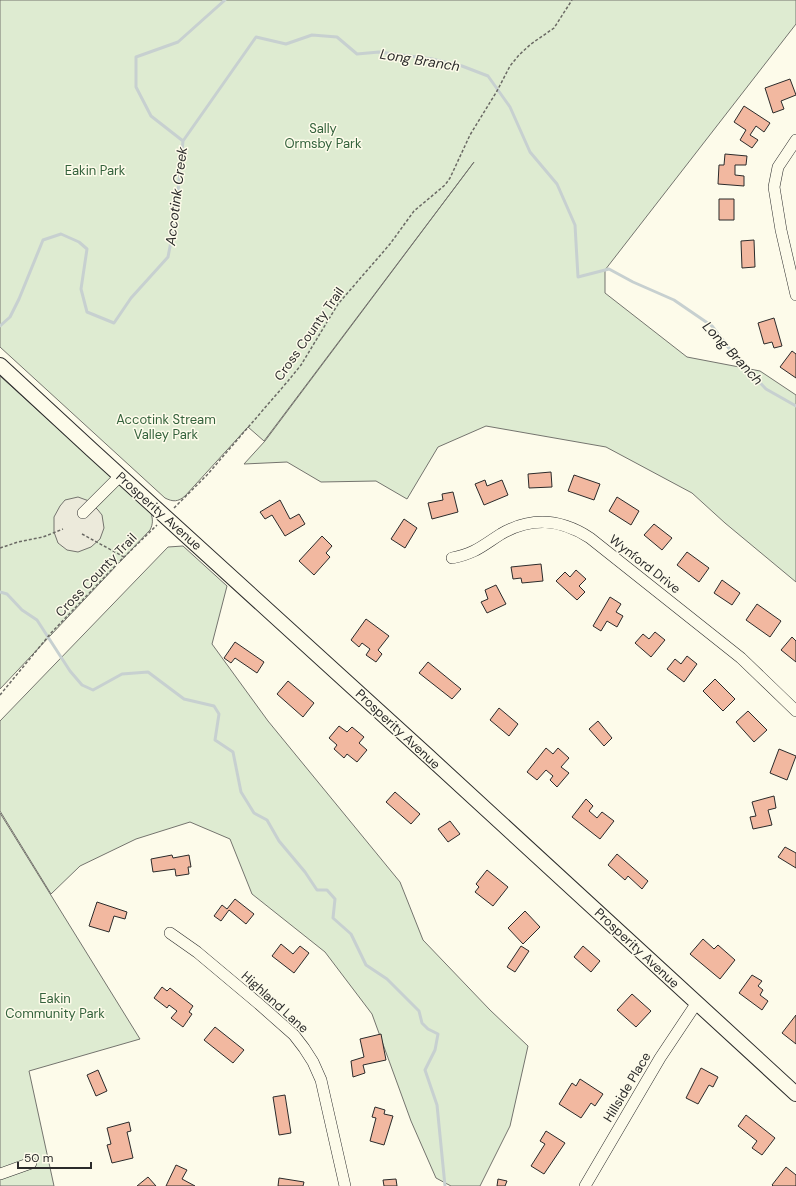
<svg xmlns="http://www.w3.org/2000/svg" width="796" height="1186" font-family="'DM Sans',sans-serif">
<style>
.green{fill:#deebd1;stroke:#74746e}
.parking{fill:#eceadb;stroke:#74746e}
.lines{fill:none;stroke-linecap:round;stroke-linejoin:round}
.stream{stroke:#c7d0d0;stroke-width:3}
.building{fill:#f2b8a0;stroke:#2b2b2b}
.minor-casing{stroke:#2b2b2b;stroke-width:12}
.major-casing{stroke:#2b2b2b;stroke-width:16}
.path{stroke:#6a6964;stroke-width:1.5;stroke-dasharray:3 2;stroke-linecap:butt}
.minor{stroke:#fdfbea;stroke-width:11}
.major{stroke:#fdfbea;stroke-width:14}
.labels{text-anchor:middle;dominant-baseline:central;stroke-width:3;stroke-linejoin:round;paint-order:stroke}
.park-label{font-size:13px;fill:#34623c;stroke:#fdfbea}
.street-label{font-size:13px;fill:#2b2b2b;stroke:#fdfbea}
.water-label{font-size:14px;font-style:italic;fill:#2b2b2b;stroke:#fdfbea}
</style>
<rect width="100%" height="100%" fill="#fdfbea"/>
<path class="green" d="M0 0H796V24L605 270V293L687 357 760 371 796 395V582L725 523 692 493 606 447 486 426 438 447 407 499 376 481 321 482 287 462 244 464 265 441 474 162 264 441 248 427 185 496C178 502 173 502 165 498L0 347Z
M0 376 151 513C153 520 153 524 150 530L0 689Z
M183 546 227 586 212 644 268 721 400 882 423 940 490 1010 528 1046 510 1126 480 1186H451L436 1178 411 1121 372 1014 325 952 252 894 230 839 190 822 136 839 80 866 51 894 0 811V721L168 547Z
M0 813 140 1039 29 1071 54 1186H0Z"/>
<path class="parking" d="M78 497 89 501 98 510 102 515 104 528 100 539 91 547 78 552 67 550 58 543 54 532V517L60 506 65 500Z"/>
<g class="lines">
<path class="stream" d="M183 141 256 37 286 44 312 35 337 37 357 54 379 52 432 59 462 66 488 76 510 107 530 152 557 184 575 225 578 277 609 269 633 282 674 300 712 326 738 360 766 389 796 406
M0 326 10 317 19 299 43 240 61 234 79 242 87 249 81 289 87 312 114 323 131 298 168 257 175 221 183 141 151 116 136 87V57L178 42 225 0
M0 592 7 594 22 610 37 620 70 671 82 685 93 690 122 674 148 672 184 699 214 706 219 714 215 740 233 752 241 792 254 813 267 820 279 841 305 872 317 890H327L335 899 333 918 351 934 366 965 387 979 419 1011 422 1023 428 1029 438 1034 435 1050 425 1070 437 1105 445 1186"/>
</g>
<path class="building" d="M790 79 796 95 781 101 784 109 773 113 765 88Z
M744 106 770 123 764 132 756 126 750 135 758 140 752 148 740 140 746 130 734 122Z
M725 154 747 156 746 165H735V175L744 176V186L718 184 719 165H724Z
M719 199H734V220H719Z
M754 240 755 267 742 268 741 241Z
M774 318 782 346 774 348 772 342 764 344 758 323Z
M792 351 796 354V378L780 367Z
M551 472 552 487 529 488 528 474Z
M574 475 600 484 594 500 568 491Z
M485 480 487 486 502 480 508 495 484 505 475 484Z
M453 492 458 512 432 519 428 503 443 500 442 494Z
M617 497 639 511 631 525 609 511Z
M280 500 290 519 299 514 305 524 285 536 272 515 265 519 260 512Z
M404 519 417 528 405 548 391 539Z
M654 524 672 538 662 550 644 535Z
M322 536 332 546 326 553 330 557 314 575 299 561Z
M687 552 709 568 699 582 677 565Z
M541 564 543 581 522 583 521 578 513 579 511 567Z
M576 570 586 579 579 586 585 592 577 600 556 581 565 572 570 577Z
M722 580 740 593 732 605 714 593Z
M496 585 506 604 487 613 481 602 488 599 485 590Z
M610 597 621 604 616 612 623 616 617 627 607 621 601 631 593 626Z
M757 604 781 621 770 637 746 620Z
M366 619 389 636 378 650 382 654 376 662 366 655 370 649 362 643 359 647 351 640Z
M655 632 665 640 651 657 635 643 643 634 649 639Z
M792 637 796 641V662L781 650Z
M235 642 264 662 257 673 235 658 231 663 224 658Z
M687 656 697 664 684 682 667 669 675 659 681 664Z
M428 662 461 689 452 699 419 673Z
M715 679 735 699 723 711 703 691Z
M288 681 314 703 303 717 277 694Z
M499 708 518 724 509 736 490 720Z
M748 711 767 730 754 742 736 722Z
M598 721 612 738 604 746 589 729Z
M339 726 347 732 352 727 364 737 359 743 367 750 357 762 347 754 344 758 334 749 337 745 329 738Z
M546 748 553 754 558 748 569 758 561 767 569 773 557 787 550 780 553 776 546 770 537 780 527 772Z
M779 749 796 756 787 780 770 773Z
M395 792 420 814 411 824 386 802Z
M774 796 776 808 768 810 772 825 753 829 750 817 756 816 752 802Z
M586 799 593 806 589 811 597 818 602 812 614 821 600 839 572 817Z
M450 821 460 834 448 842 438 829Z
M785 847 796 853V868L778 857Z
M617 854 648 881 642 889 628 876 625 880 608 865Z
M172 855 173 858 189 855 191 867H188L189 874 176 876 175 869 153 872 151 859Z
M487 870 508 887 493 906 475 892 479 887 476 884Z
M235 899 254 914 246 924 229 910 221 921 214 916 222 905 227 909Z
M97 902 127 912 125 919 114 916 109 932 89 926Z
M525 911 540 927 523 944 508 928Z
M703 939 714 949 718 945 735 960 720 979 690 954Z
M281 944 293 954 300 946 309 953 294 973 272 956Z
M521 946 529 951 515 972 507 967Z
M583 946 600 961 591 972 574 957Z
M752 975 762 981 758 986 763 990 760 995 768 1001 762 1010 739 993Z
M162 987 167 991 170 988 193 1006 189 1012 192 1014 183 1027 171 1018 177 1011 169 1005 167 1008 154 998Z
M632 994 651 1011 636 1027 617 1010Z
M796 1015V1044L782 1033Z
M215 1027 244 1050 233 1063 204 1040Z
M381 1034 386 1060 363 1065 365 1073 353 1077 351 1061 364 1057 360 1039Z
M701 1068 718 1077 713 1087 709 1085 698 1104 686 1098Z
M98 1070 107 1091 96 1096 87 1075Z
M580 1079 603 1094 595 1106 591 1103 581 1118 559 1104 572 1083 576 1086Z
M285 1095 291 1133 279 1135 273 1097Z
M375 1107 385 1110 384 1114 393 1116 384 1145 370 1141 376 1118 372 1117Z
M746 1115 775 1138 762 1155 752 1148 757 1141 738 1126Z
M129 1122 131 1131 127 1132 133 1158 112 1163 107 1145 111 1144 107 1128Z
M546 1131 565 1143 544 1174 531 1166 545 1144 540 1141Z
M176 1165 187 1170 182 1179 195 1186H166Z
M786 1167 796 1175V1186H773L772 1185Z
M148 1177 156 1186H137Z
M279 1178 304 1182 303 1186H278Z
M396 1179 397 1186H384L383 1180Z
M498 1179 507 1181 505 1186H497Z"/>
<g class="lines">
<defs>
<path id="minor" d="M796 140 778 167 774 187 781 230 796 295
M83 513 120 476
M452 558C476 553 482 546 501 534 532 516 561 519 590 538L741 658 796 711
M170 933 197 952 259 1004 294 1035 304 1048 313 1062 321 1080 345 1186
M0 1174 31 1163
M585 1186 660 1058 696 1004"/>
<path id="major" d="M0 365 92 450 427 755 796 1094"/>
</defs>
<use href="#minor" class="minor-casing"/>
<use href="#major" class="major-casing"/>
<path class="path" d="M174 508 207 475 288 381 301 365 338 304 390 244 414 211 445 185 450 178 470 135 497 91 510 66 519 55 531 44 554 28 572 0
M82 534 124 557
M0 548 18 542 43 537 63 529
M0 695 51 633 120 561 157 525"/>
<use href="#minor" class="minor"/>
<use href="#major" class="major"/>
</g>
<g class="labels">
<g class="park-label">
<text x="323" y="128">Sally<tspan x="323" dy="15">Ormsby Park</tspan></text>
<text x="95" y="170">Eakin Park</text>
<text x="166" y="419">Accotink Stream<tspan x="166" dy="15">Valley Park</tspan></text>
<text x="55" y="998">Eakin<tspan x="55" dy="15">Community Park</tspan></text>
</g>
<g class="street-label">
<text transform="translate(309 334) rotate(-55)">Cross County Trail</text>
<text transform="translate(159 511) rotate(42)">Prosperity Avenue</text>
<text transform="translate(645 564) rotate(38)">Wynford Drive</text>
<text transform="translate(96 575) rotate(-46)">Cross County Trail</text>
<text transform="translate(398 729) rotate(43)">Prosperity Avenue</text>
<text transform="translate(637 948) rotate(43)">Prosperity Avenue</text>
<text transform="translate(275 1002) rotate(42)">Highland Lane</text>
<text transform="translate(627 1087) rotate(-59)">Hillside Place</text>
</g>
<g class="water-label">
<text transform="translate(420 60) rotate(9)">Long Branch</text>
<text transform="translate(176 196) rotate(-83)">Accotink Creek</text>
<text transform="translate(733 353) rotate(47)">Long Branch</text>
</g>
</g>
<path d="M18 1162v6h73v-6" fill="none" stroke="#2b2b2b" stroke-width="2"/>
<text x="24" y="1162" font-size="12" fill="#2b2b2b" stroke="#fdfbea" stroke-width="3" paint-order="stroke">50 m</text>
</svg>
